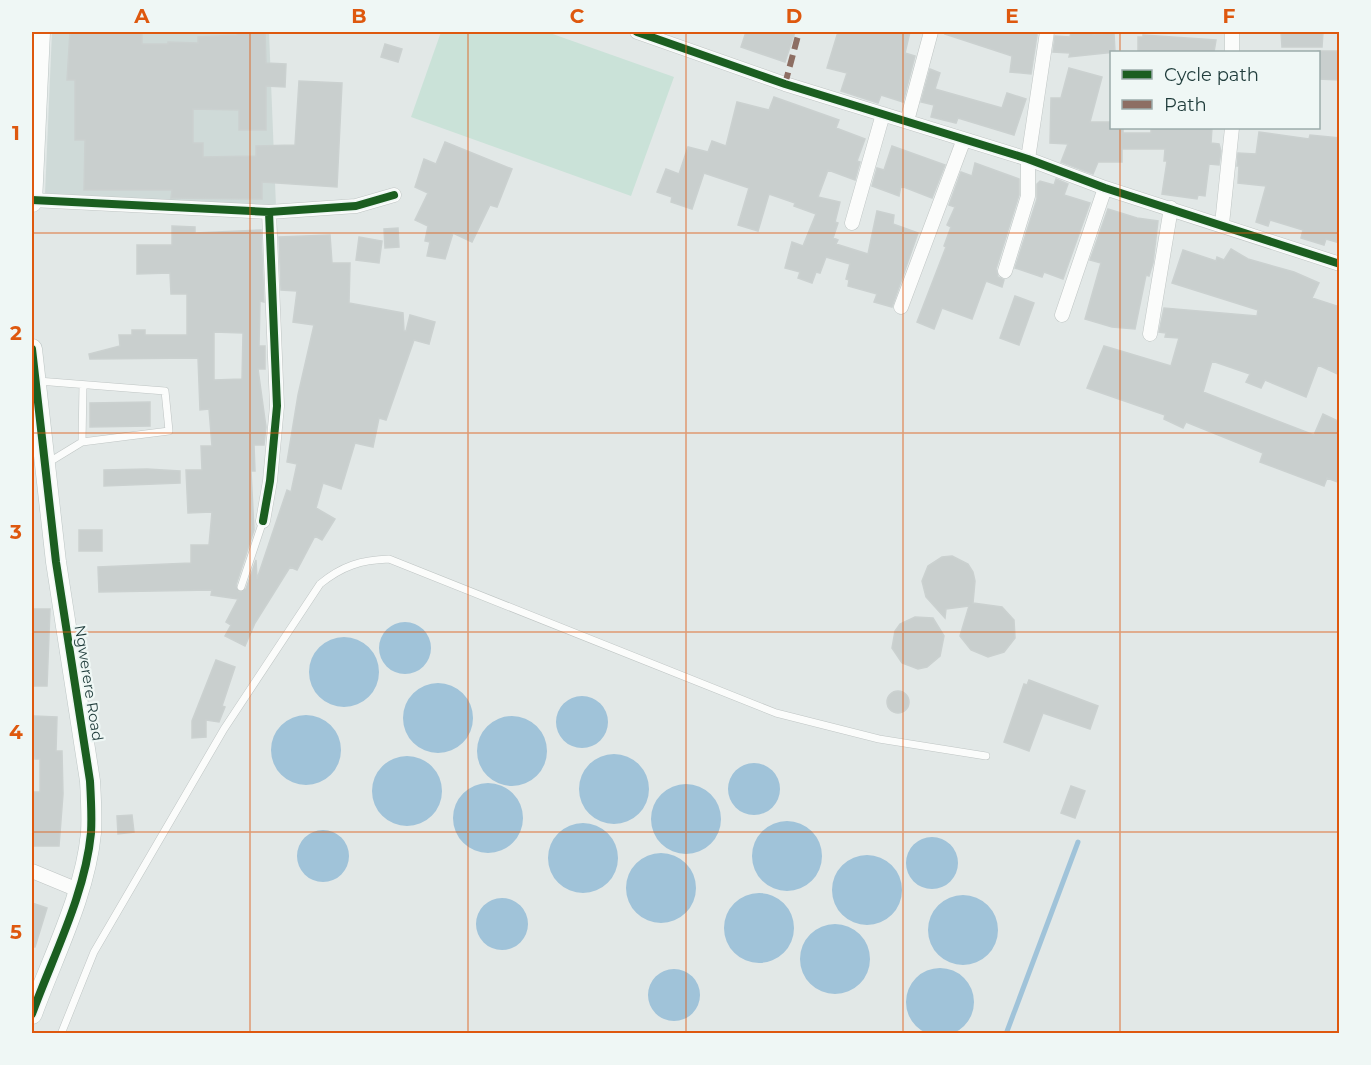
<svg xmlns="http://www.w3.org/2000/svg" width="1371" height="1065" font-family="Montserrat,sans-serif">
<style>
.built{fill:#cfdad8}
.green{fill:#cae2d8}
.water{fill:#a0c3d9}
.lines{fill:none;stroke-linecap:round;stroke-linejoin:round}
.stream{stroke:#a0c3d9;stroke-width:5}
.building{fill:#c9cfce;stroke:#cbd1d0;stroke-width:1.5;fill-rule:evenodd}
.lane-casing{stroke:#bfc5c4;stroke-width:8}
.street-casing{stroke:#bfc5c4;stroke-width:15}
.secondary-casing{stroke:#bdc6c5;stroke-width:21}
.lane{stroke:#fbfcfb;stroke-width:7}
.street{stroke:#fbfcfb;stroke-width:14}
.secondary{stroke:#fbfcfb;stroke-width:20}
.quiet{stroke:#8d6e63;stroke-width:6;stroke-dasharray:12 6;stroke-linecap:butt}
.cycleway-casing{stroke:#eff7f5;stroke-width:11}
.cycleway{stroke:#1b5e20;stroke-width:8}
.grid{fill:none;stroke:#de580e;stroke-width:1.5;stroke-opacity:0.55}
.labels{text-anchor:middle;dominant-baseline:central;stroke-width:4.5;stroke-linejoin:round;paint-order:stroke}
.street-label{font-size:15px;fill:#1f3c3b;stroke:#eff7f5}
.neatline{fill:none;stroke:#de580e;stroke-width:2}
.grid-label{font-size:20px;text-anchor:middle;font-weight:bold;fill:#de580e}
</style>
<rect width="100%" height="100%" fill="#e2e8e7"/>
<path class="built" d="M52 32H269L276 207 45 194Z"/>
<path class="green" d="M441 32H547L674 77 631 196 411 117Z"/>
<path class="water" d="M379 648a26 26 0 1 1 52 0a26 26 0 1 1-52 0Z
M309 672a35 35 0 1 1 70 0a35 35 0 1 1-70 0Z
M403 718a35 35 0 1 1 70 0a35 35 0 1 1-70 0Z
M556 722a26 26 0 1 1 52 0a26 26 0 1 1-52 0Z
M271 750a35 35 0 1 1 70 0a35 35 0 1 1-70 0Z
M477 751a35 35 0 1 1 70 0a35 35 0 1 1-70 0Z
M579 789a35 35 0 1 1 70 0a35 35 0 1 1-70 0Z
M372 791a35 35 0 1 1 70 0a35 35 0 1 1-70 0Z
M728 789a26 26 0 1 1 52 0a26 26 0 1 1-52 0Z
M453 818a35 35 0 1 1 70 0a35 35 0 1 1-70 0Z
M651 819a35 35 0 1 1 70 0a35 35 0 1 1-70 0Z
M752 856a35 35 0 1 1 70 0a35 35 0 1 1-70 0Z
M548 858a35 35 0 1 1 70 0a35 35 0 1 1-70 0Z
M297 856a26 26 0 1 1 52 0a26 26 0 1 1-52 0Z
M906 863a26 26 0 1 1 52 0a26 26 0 1 1-52 0Z
M626 888a35 35 0 1 1 70 0a35 35 0 1 1-70 0Z
M832 890a35 35 0 1 1 70 0a35 35 0 1 1-70 0Z
M724 928a35 35 0 1 1 70 0a35 35 0 1 1-70 0Z
M928 930a35 35 0 1 1 70 0a35 35 0 1 1-70 0Z
M476 924a26 26 0 1 1 52 0a26 26 0 1 1-52 0Z
M800 959a35 35 0 1 1 70 0a35 35 0 1 1-70 0Z
M906 1002a34 34 0 1 1 68 0a34 34 0 1 1-68 0Z
M648 995a26 26 0 1 1 52 0a26 26 0 1 1-52 0Z"/>
<g class="lines">
<path class="stream" d="M1006 1034 1078 842"/>
</g>
<path class="building" d="M70 32H142V44H168V42L198 43V37L237 35 238 32H265L266 63 286 64 285 87 266 86V130H239V110L193 109V143H203V157L256 156V146L295 145 299 81 342 83 337 187 262 182V199L171 198 172 190H84L85 140H75V80H67Z
M746 32H795L785 62 741 47Z
M838 32H910L905 53 915 56 903 102 881 95 878 103 841 91 847 73 827 68Z
M946 32H1036L1037 35 1031 74 1010 72 1012 56 945 34Z
M1071 32H1094L1093 35 1114 33 1115 52 1069 57 1070 53 1053 52 1055 36 1070 37Z
M1281 32H1323L1322 47H1282Z
M1143 35 1216 40 1214 52H1138V37H1143Z
M385 44 402 49 398 62 381 57Z
M1318 51H1337L1340 80 1318 79Z
M1069 68 1102 77 1090 122H1112V128H1123V133H1151V128H1212L1211 143 1219 144 1221 151 1219 165 1209 164 1205 196 1198 195 1197 199 1162 194 1167 161H1164L1165 149H1122V162H1098L1093 174 1061 162 1068 144 1050 143 1051 98H1061Z
M930 69 940 73 935 89 1002 108 1007 93 1026 99 1014 135 958 118 956 123 931 117 934 105 921 102Z
M774 97 839 120 836 128 865 139 857 161 860 162 855 180 828 170 818 197 840 202 835 222 838 223 833 238 838 240 836 244 868 254 877 211 894 215 893 224 918 233 892 307 874 302 877 294 848 286 849 280 846 279 850 264 826 257 820 273 816 272 812 283 798 278 800 272 785 268 792 242 803 246 816 214 794 206 795 203 769 194 758 231 738 225 749 188 704 173 692 209 671 202 672 197 657 192 666 169 679 174 688 147 708 152 712 141 726 146 737 102 769 110Z
M1259 132 1309 139 1310 135 1340 138V243L1326 239 1324 245 1301 238 1303 230 1270 220 1268 226 1256 222 1266 186 1238 183 1239 166H1237L1238 153 1256 154Z
M445 142 512 169 497 207 490 205 472 242 453 233 445 259 427 256 430 242 425 241 428 226 415 220 428 193 415 187 424 159 436 164Z
M892 146 945 165 932 198 901 186 899 196 872 186 877 168 884 170Z
M975 163 1019 179V195L996 269 998 277 1004 280 1002 287 986 281 972 319 942 308 934 329 917 322 946 247 944 246 951 227 947 225 955 207 949 205 961 172 972 176Z
M1056 179 1068 184 1064 195 1090 203 1063 279 1044 272 1042 277 1015 268 1037 199V184L1040 181 1054 185Z
M1108 209 1137 218 1158 221 1153 263 1149 276 1146 275 1135 329 1112 327 1085 319 1101 263 1090 260Z
M172 226 195 227V233L261 230 264 302 260 301 259 346H265V369H258L266 427 264 445H254L255 471H251L254 530 236 585 239 592 246 589 256 560 257 579 287 490 291 492 297 464 287 462 298 395 314 325 293 322 297 291 281 290 279 237 330 235 332 263H350L349 303 403 313 404 331H406L410 315 435 322 429 344 414 340 386 420 379 418 373 447 355 443 341 489 323 483 316 508 335 519 322 540 315 536 297 570 290 567 255 623 245 646 225 636 231 625 226 622 238 599 211 595 212 590 99 592 98 567 191 563V545H209L212 512 188 513 186 470H202L201 446H212L209 409 200 410 198 358 90 359 89 354 120 346 119 335H132V330H145V335H187V294H171L170 273 137 274V245H172ZM214 332 243 333 242 379 214 380Z
M398 228 399 247 385 248 384 229Z
M359 237 382 241 379 263 356 260Z
M1231 249 1248 259 1294 272 1319 283 1312 298 1340 307V375L1318 365 1306 397 1265 380 1261 388 1246 382 1250 374 1212 361 1203 392 1314 435 1323 414 1340 422V483L1327 478 1324 486 1260 462 1263 453 1186 422 1183 428 1164 419 1165 415 1087 388 1104 346 1171 366 1179 338 1165 337 1166 333 1159 332 1164 308 1257 316 1258 310 1172 283 1183 250 1216 261 1217 257 1224 260Z
M1015 296 1034 303 1019 345 1000 338Z
M150 402V426L90 427V403Z
M147 469 180 471V483L104 486V470Z
M79 530H102V551H79Z
M952 556 968 564 973 572 975 581 973 603 1002 607 1014 620 1015 638 1004 652 988 657 971 650 960 636 969 606 946 609 945 618 926 597 922 581 928 566 942 557Z
M32 609H50L47 686H32Z
M915 617 933 618 944 636 940 656 927 667 918 669 902 663 892 648 895 631 900 624Z
M216 660 235 667 222 706 225 707 219 722 206 720V737L192 738V721Z
M1029 680 1098 706 1090 729 1043 713 1029 751 1004 742 1024 684 1027 685Z
M887 702a11 11 0 1 1 22 0a11 11 0 1 1-22 0Z
M34 716 57 717 56 751H62L63 794 59 846H32V792H40V759H35L34 743Z
M1071 786 1085 791 1075 818 1061 813Z
M132 815 134 832 118 834 117 816Z
M32 903 47 908 35 947H32Z"/>
<g class="lines">
<defs>
<path id="lane" d="M38 381 165 391 169 431 82 442 46 464
M82 442 83 385
M241 587 263 521
M61 1034 94 952 224 729 320 584C342 566 361 560 389 559L776 713 879 739 986 756"/>
<path id="street" d="M637 32 785 84 1028 159 1105 188 1340 264
M1232 32V52
M907 121 931 32
M32 200 269 212 356 206 394 195
M852 223 883 114
M1222 224 1232 128
M1005 271 1028 196V159L1047 32
M901 307 964 139
M1062 315 1105 188
M1150 334 1171 208
M263 521 270 481 277 406 269 212
M32 871 78 890"/>
<path id="secondary" d="M32 202 40 32
M32 349 56 562 90 781C91 798 92 816 91 833 85 895 53 956 32 1014"/>
</defs>
<use href="#lane" class="lane-casing"/>
<use href="#street" class="street-casing"/>
<use href="#secondary" class="secondary-casing"/>
<use href="#lane" class="lane"/>
<use href="#street" class="street"/>
<use href="#secondary" class="secondary"/>
<path class="quiet" d="M785 84 799 32"/>
<defs>
<path id="cycleway" d="M637 32 785 84 1028 159 1105 188 1340 264
M32 200 269 212 356 206 394 195
M32 349 56 562 90 781C91 798 92 816 91 833 85 895 53 956 32 1014
M263 521 270 481 277 406 269 212"/>
</defs>
<use href="#cycleway" class="cycleway-casing"/>
<use href="#cycleway" class="cycleway"/>
</g>
<path class="grid" d="M250 32V1034M468 32V1034M686 32V1034M903 32V1034M1120 32V52M1120 128V1034M32 233H1340M32 433H1340M32 632H1340M32 832H1340"/>
<g class="labels">
<g class="street-label">
<text transform="translate(89 683) rotate(81)">Ngwerere Road</text>
</g>
</g>
<rect width="1371" height="1065" fill="none" stroke="#eff7f5" stroke-width="66"/>
<rect x="1110" y="51" width="210" height="78" fill="#eff7f5" stroke="#9cacab" stroke-width="1.5"/>
<rect x="1122" y="70" width="30" height="9" fill="#1b5e20" stroke="#9cacab" stroke-width="1.5"/>
<text x="1164" y="81" font-size="18" fill="#1f3c3b">Cycle path</text>
<rect x="1122" y="100" width="30" height="9" fill="#8d6e63" stroke="#9cacab" stroke-width="1.5"/>
<text x="1164" y="111" font-size="18" fill="#1f3c3b">Path</text>
<rect x="33" y="33" width="1305" height="999" class="neatline"/>
<g class="grid-label">
<text x="142" y="23">A</text>
<text x="359" y="23">B</text>
<text x="577" y="23">C</text>
<text x="794" y="23">D</text>
<text x="1012" y="23">E</text>
<text x="1229" y="23">F</text>
<text x="16" y="140">1</text>
<text x="16" y="340">2</text>
<text x="16" y="539">3</text>
<text x="16" y="739">4</text>
<text x="16" y="939">5</text>
</g>
</svg>
